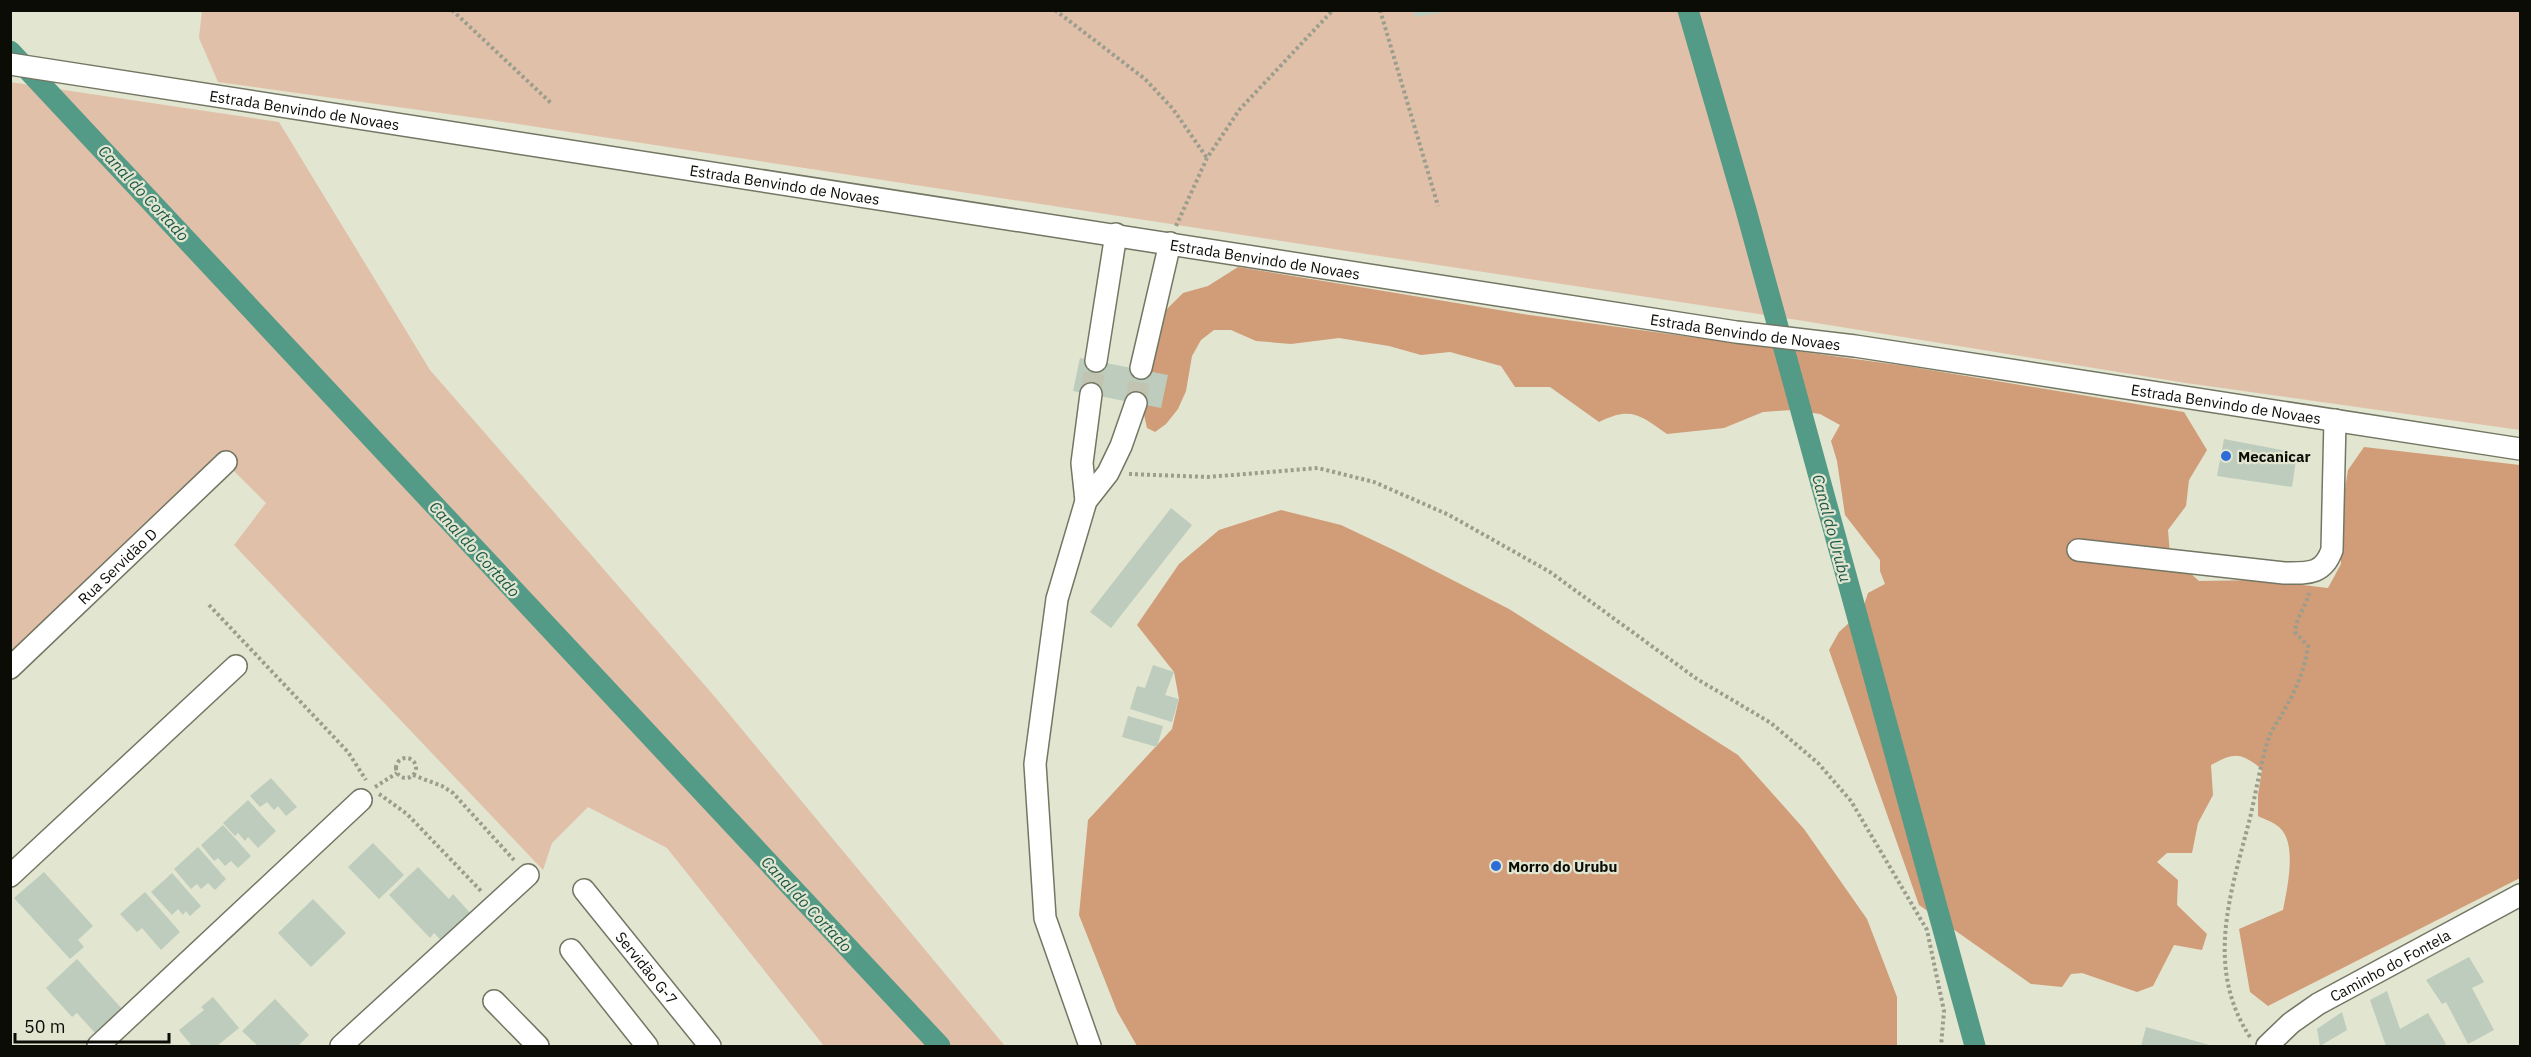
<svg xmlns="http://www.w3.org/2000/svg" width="2531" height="1057" font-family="'IBM Plex Sans',sans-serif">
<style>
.green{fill:#e1c0aa}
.forest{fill:#d19c78}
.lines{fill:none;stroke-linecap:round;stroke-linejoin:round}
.canal{stroke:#539b86;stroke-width:21}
.building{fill:#bdccbc}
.minor-tunnel{stroke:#c2c4b2;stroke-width:21;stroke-dasharray:21 10;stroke-linecap:butt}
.minor-casing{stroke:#737663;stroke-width:24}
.path{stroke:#9b9d8d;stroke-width:4;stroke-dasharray:3 3;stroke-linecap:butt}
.minor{stroke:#fff;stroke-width:21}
.poi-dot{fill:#2d6bd8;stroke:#e2e5d0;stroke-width:2}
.labels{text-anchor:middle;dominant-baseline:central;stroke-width:4.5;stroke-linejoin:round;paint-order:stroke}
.street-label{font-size:15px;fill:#0b0c06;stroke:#e2e5d0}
.poi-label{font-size:15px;font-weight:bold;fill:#0b0c06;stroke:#e2e5d0;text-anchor:start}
.water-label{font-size:16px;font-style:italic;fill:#1a5646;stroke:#e2e5d0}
</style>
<rect width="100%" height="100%" fill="#e2e5d0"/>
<path class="green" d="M202 10 2520 11V430L2186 383 1804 321 491 120 218 82 199 38Z
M10 82 279 122 430 370 715 697 1005 1046H824L667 848 588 807 552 843 543 870 234 545 266 503 228 465 11 659Z"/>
<path class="forest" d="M1238 267 1523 314 1906 366 2184 412 2207 450 2189 480 2186 506 2168 530 2170 555 2199 581 2261 580 2328 588 2341 564V514L2348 470 2364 447 2520 465V878L2268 1006 2250 992 2239 929 2283 910C2287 889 2298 843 2279 827 2273 822 2264 819 2258 816V795L2262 769C2240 752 2235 752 2211 765L2213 795 2198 823 2192 853H2167L2157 862 2178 880 2177 905 2207 934 2202 950 2174 945 2153 986 2137 992 2082 973 2071 974 2062 987 2031 984 1919 905 1829 650 1839 632 1862 611 1868 593 1885 584 1880 571V560L1845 515 1837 461 1831 441 1840 425 1820 414 1791 410 1763 412 1724 428 1667 434C1640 415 1631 406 1599 422L1550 387H1515L1501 366 1450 352 1421 355 1389 346 1339 338 1291 344 1256 341 1231 330H1214L1201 340 1192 356 1186 391 1178 409 1166 424 1155 432 1147 428 1144 415 1161 315 1183 293 1208 286Z
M1281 510 1341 525 1398 552 1509 609 1738 755 1804 829 1867 919 1897 997V1046H1137L1117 1011 1079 915 1088 820 1172 729 1179 699 1174 672 1137 625 1179 564 1219 530Z"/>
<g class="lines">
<path class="canal" d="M1688 10 1746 210 1975 1046
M10 51 940 1046"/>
</g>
<path class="building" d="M1414 10H1444L1445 12 1415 17Z
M1080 358 1168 375 1161 408 1073 391Z
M2224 439 2297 453 2292 487 2217 476Z
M1171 508 1192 525 1111 628 1090 612Z
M1153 665 1174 672 1165 695 1179 699 1172 722 1130 709 1137 686 1145 688Z
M1128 716 1163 726 1157 747 1122 737Z
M271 778 297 807 286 816 278 806 274 810 267 802 260 807 250 796Z
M248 800 276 831 258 848 248 837 245 841 238 833 235 836 223 823Z
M223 825 251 856 238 868 231 861 225 866 218 858 214 861 201 845Z
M373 843 404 875 379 899 348 867Z
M198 847 226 879 215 890 208 883 201 889 197 884 191 889 174 869Z
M418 867 449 899 453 894 472 915 443 942 434 933 430 938 389 895Z
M44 872 93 926 78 940 84 947 70 959 14 898Z
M172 873 201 906 190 916 186 911 183 915 178 909 172 915 151 892Z
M145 892 180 932 161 950 142 928 137 932 120 914Z
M313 899 346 933 311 967 278 933Z
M2469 957 2484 982 2472 988 2494 1030 2468 1044 2446 1002 2442 1004 2426 980Z
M77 959 122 1009 96 1034 77 1013 72 1017 46 988Z
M2387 991 2400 1029 2428 1013 2446 1044 2441 1046H2386L2370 1000Z
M213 997 239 1028 217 1046H192L179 1030 204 1010 201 1007Z
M275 999 309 1035 298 1046H258L242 1031Z
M2342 1012 2347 1030 2320 1046 2317 1029Z
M2146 1027 2213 1046H2141Z"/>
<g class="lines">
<path class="minor-tunnel" d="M1091 394 1096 361
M1136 403 1141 368"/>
<defs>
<g id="minor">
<path id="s1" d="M10 64 1736 332 1855 346 2520 449"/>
<path d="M1096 361 1116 234"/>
<path d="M1141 368 1170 243"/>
<path d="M1086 501 1082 463 1091 394"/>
<path d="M2078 550 2284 573C2308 573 2323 575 2332 550L2335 420"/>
<path id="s2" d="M10 668 226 462"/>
<path d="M10 876 236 666"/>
<path id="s3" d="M584 890 710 1046"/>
<path d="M571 950 647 1046"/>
<path d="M494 1001 538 1046"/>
<path d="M98 1046 361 800"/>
<path d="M341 1046 528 875"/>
<path d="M1090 1046 1045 918 1035 764 1057 599 1086 501 1108 473 1121 446 1136 403"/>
<path id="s4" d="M2267 1046 2291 1023 2318 1004 2520 895"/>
</g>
</defs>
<use href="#minor" class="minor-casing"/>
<path class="path" d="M452 10 552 104
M1055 10 1145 79 1173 109 1207 158
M1380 10 1438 206
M1176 226 1207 158 1240 109 1333 10
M1129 474 1208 477 1318 468 1374 482 1449 515 1550 572 1697 679 1771 723 1818 763 1851 801 1927 930 1944 1011 1941 1046
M209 605 348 752 366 780
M396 768a10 10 0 1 1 20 0a10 10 0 1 1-20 0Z
M413 775 442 786 453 793 514 860
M375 787 397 773
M379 794 407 814 482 892
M2250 1037C2205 968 2230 895 2249 822 2256 794 2260 764 2269 737 2272 729 2278 721 2282 714 2295 692 2305 670 2308 646L2295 632C2296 617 2306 607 2309 593"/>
<use href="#minor" class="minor"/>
</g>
<g class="poi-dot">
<circle cx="2226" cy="456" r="6"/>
<circle cx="1496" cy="866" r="6"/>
</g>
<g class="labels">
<g class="street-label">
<text stroke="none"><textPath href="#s1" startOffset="298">Estrada Benvindo de Novaes</textPath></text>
<text stroke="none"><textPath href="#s1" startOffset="784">Estrada Benvindo de Novaes</textPath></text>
<text stroke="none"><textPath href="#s1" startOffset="1270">Estrada Benvindo de Novaes</textPath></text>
<text stroke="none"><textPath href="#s1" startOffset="1756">Estrada Benvindo de Novaes</textPath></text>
<text stroke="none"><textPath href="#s1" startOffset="2242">Estrada Benvindo de Novaes</textPath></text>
<text stroke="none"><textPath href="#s2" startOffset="148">Rua Servidão D</textPath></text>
<text stroke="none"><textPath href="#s4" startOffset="148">Caminho do Fontela</textPath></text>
<text stroke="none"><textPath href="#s3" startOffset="100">Servidão G-7</textPath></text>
</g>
<g class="poi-label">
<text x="2238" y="456">Mecanicar</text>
<text x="1508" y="866">Morro do Urubu</text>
</g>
<g class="water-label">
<text transform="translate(144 193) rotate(47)">Canal do Cortado</text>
<text transform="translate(1832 528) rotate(75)">Canal do Urubu</text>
<text transform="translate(475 549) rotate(47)">Canal do Cortado</text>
<text transform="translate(807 904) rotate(47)">Canal do Cortado</text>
</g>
</g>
<rect width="2531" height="1057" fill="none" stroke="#0b0c06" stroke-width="24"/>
<path d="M15 1033v9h154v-9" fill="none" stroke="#0b0c06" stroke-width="3"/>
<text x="24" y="1033" font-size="18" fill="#0b0c06" stroke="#e2e5d0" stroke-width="4.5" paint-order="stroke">50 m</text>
</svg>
